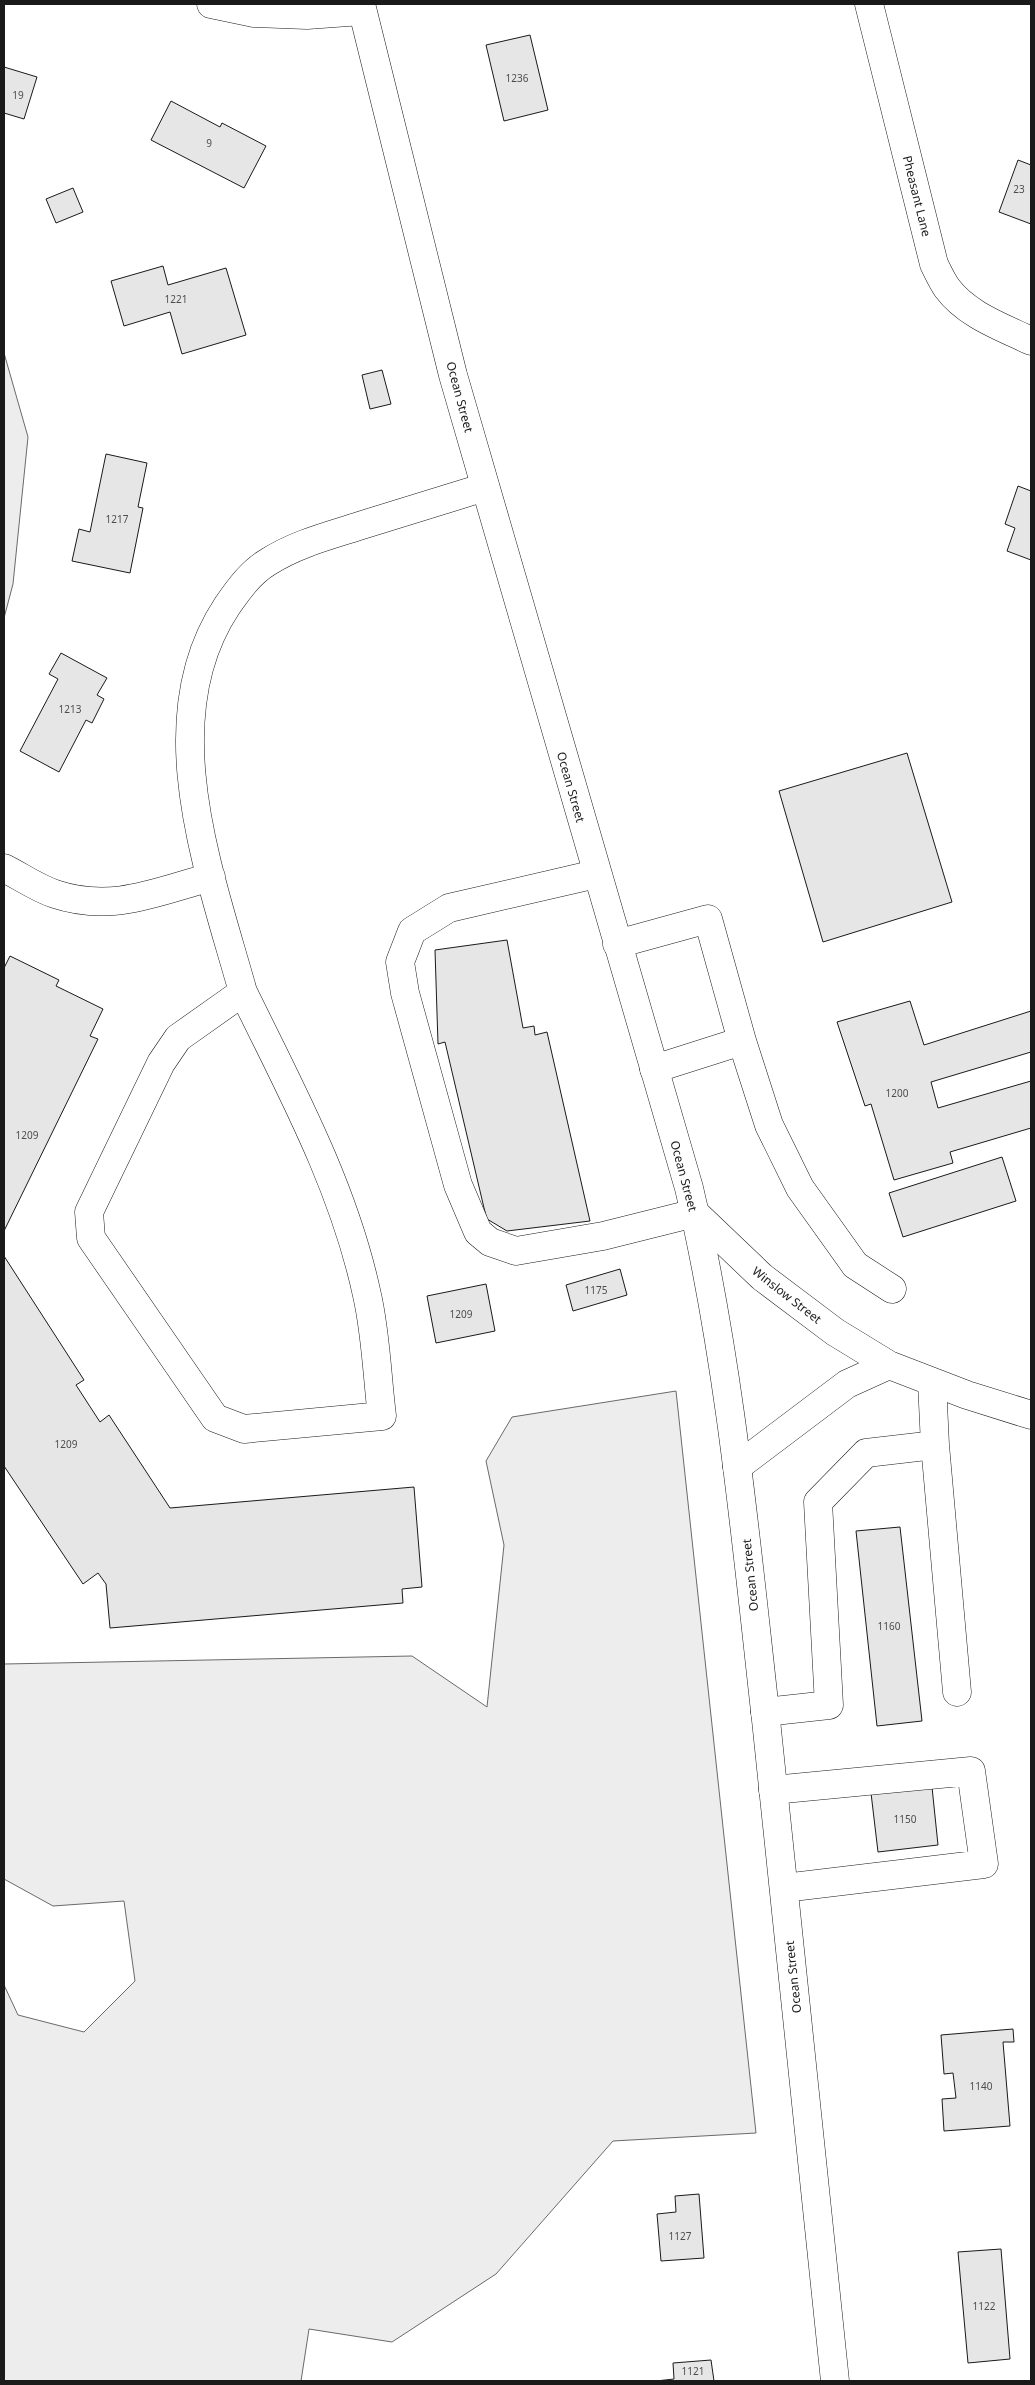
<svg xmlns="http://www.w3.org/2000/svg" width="1035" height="2385" font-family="'Noto Sans',sans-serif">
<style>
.built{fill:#ededed;stroke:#6a6a6a}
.building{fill:#e6e6e6;stroke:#1a1a1a}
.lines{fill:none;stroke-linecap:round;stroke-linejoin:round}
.minor-casing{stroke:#1a1a1a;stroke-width:29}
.major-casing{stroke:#1a1a1a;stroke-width:29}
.minor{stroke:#fff;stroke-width:28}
.major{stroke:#fff;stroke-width:28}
.labels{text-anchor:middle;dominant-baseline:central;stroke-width:4;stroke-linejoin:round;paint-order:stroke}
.number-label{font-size:10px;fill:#4d4d4d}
.street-label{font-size:12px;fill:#1a1a1a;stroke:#fff}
</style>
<rect width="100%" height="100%" fill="#fff"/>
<path class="built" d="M4 353 28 437 13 584 4 618Z
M676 1391 756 2133 613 2141 496 2274 392 2342 309 2329 301 2381H4V1985L18 2015 84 2032 135 1981 124 1901 53 1906 4 1879V1664L412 1656 487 1707 504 1545 486 1461 512 1417Z"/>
<path class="building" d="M530 35 548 110 504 121 486 45Z
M4 67 37 77 24 119 4 113Z
M171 101 220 127 222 123 266 146 244 188 151 140Z
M1018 160 1031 165V224L999 212Z
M73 188 83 212 56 223 46 199Z
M163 266 168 285 226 268 246 335 182 354 170 312 124 326 111 281Z
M382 370 391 404 370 409 362 375Z
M106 454 147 463 138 507 143 508 130 573 72 561 79 529 90 532Z
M1018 486 1031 491V560L1007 551 1015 528 1005 524Z
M61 653 107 678 97 695 104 699 92 723 86 720 59 772 20 751 58 679 49 674Z
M907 753 952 902 823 942 779 791Z
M507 940 523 1028 534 1026 535 1035 547 1032 590 1221 507 1231 487 1219 484 1208 445 1042 438 1044 435 950Z
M10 956 59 980 56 986 103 1009 90 1036 98 1039 4 1231V968Z
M910 1001 924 1045 1031 1011V1052L931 1082 938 1108 1031 1081V1128L950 1152 953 1163 894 1180 871 1104 865 1106 837 1022Z
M1002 1157 1016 1201 903 1237 889 1193Z
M4 1256 84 1380 76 1385 100 1422 109 1415 170 1508 414 1487 422 1587 402 1589 403 1603 110 1628 106 1584 98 1573 83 1584 4 1466Z
M620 1269 627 1295 573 1311 566 1285Z
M486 1284 495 1331 436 1343 427 1296Z
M900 1527 922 1721 877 1726 856 1531Z
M932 1787 938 1845 878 1852 871 1793Z
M1013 2029 1014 2042H1003L1010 2126 944 2131 942 2099 956 2098 953 2073 944 2074 941 2035Z
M699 2194 704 2258 661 2261 657 2214 676 2212 675 2196Z
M1001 2249 1010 2359 968 2363 958 2252Z
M711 2360 714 2381H656L674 2379 673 2363Z"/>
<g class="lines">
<defs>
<path id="minor" d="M211 4 254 13 307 15 362 11
M869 4 934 264C938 272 942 281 947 288 967 315 1002 327 1031 341
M4 868C20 876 37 888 55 894 112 913 156 892 211 877
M596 874 449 908 412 931 400 962 405 993 458 1185 478 1232 490 1242 516 1251 603 1236 695 1213 762 1277 835 1332 889 1365
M617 944 708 919 742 1041 769 1125 800 1188 855 1265 892 1289
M243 992C291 1090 344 1187 367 1295 376 1334 377 1376 382 1416L244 1429 215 1418 91 1238 89 1212 161 1063 178 1038 243 992C210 873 151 720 227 606 238 590 251 572 268 562 296 544 328 536 359 526 401 513 443 500 485 487
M654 1069 742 1041
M932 1382 935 1445
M737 1467 847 1384 889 1365 967 1395 1031 1415
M765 1712 829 1705 818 1502 866 1453 935 1445 957 1692
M773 1790 971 1771 984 1864 784 1888"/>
<path id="major" d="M361 4 453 375 689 1188C730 1363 746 1542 766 1720 789 1940 812 2161 835 2381"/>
</defs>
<use href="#minor" class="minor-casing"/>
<use href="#major" class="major-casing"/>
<use href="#minor" class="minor"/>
<use href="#major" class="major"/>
</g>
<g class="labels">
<g class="number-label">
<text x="517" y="78">1236</text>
<text x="18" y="95">19</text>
<text x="209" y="143">9</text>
<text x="1019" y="189">23</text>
<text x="176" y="299">1221</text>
<text x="117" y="519">1217</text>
<text x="70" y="709">1213</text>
<text x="897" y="1093">1200</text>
<text x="27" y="1135">1209</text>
<text x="596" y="1290">1175</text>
<text x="461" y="1314">1209</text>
<text x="66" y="1444">1209</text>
<text x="889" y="1626">1160</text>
<text x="905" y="1819">1150</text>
<text x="981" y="2086">1140</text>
<text x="680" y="2236">1127</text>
<text x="984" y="2306">1122</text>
<text x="693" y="2371">1121</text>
</g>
<g class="street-label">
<text transform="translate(917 196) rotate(76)">Pheasant Lane</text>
<text transform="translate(460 397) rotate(75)">Ocean Street</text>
<text transform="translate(571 787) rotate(74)">Ocean Street</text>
<text transform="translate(684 1176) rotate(75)">Ocean Street</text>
<text transform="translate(787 1295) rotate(38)">Winslow Street</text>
<text transform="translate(750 1575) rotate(-96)">Ocean Street</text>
<text transform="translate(793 1977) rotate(-96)">Ocean Street</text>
</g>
</g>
<rect width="1035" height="2385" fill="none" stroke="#1a1a1a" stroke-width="10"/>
</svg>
